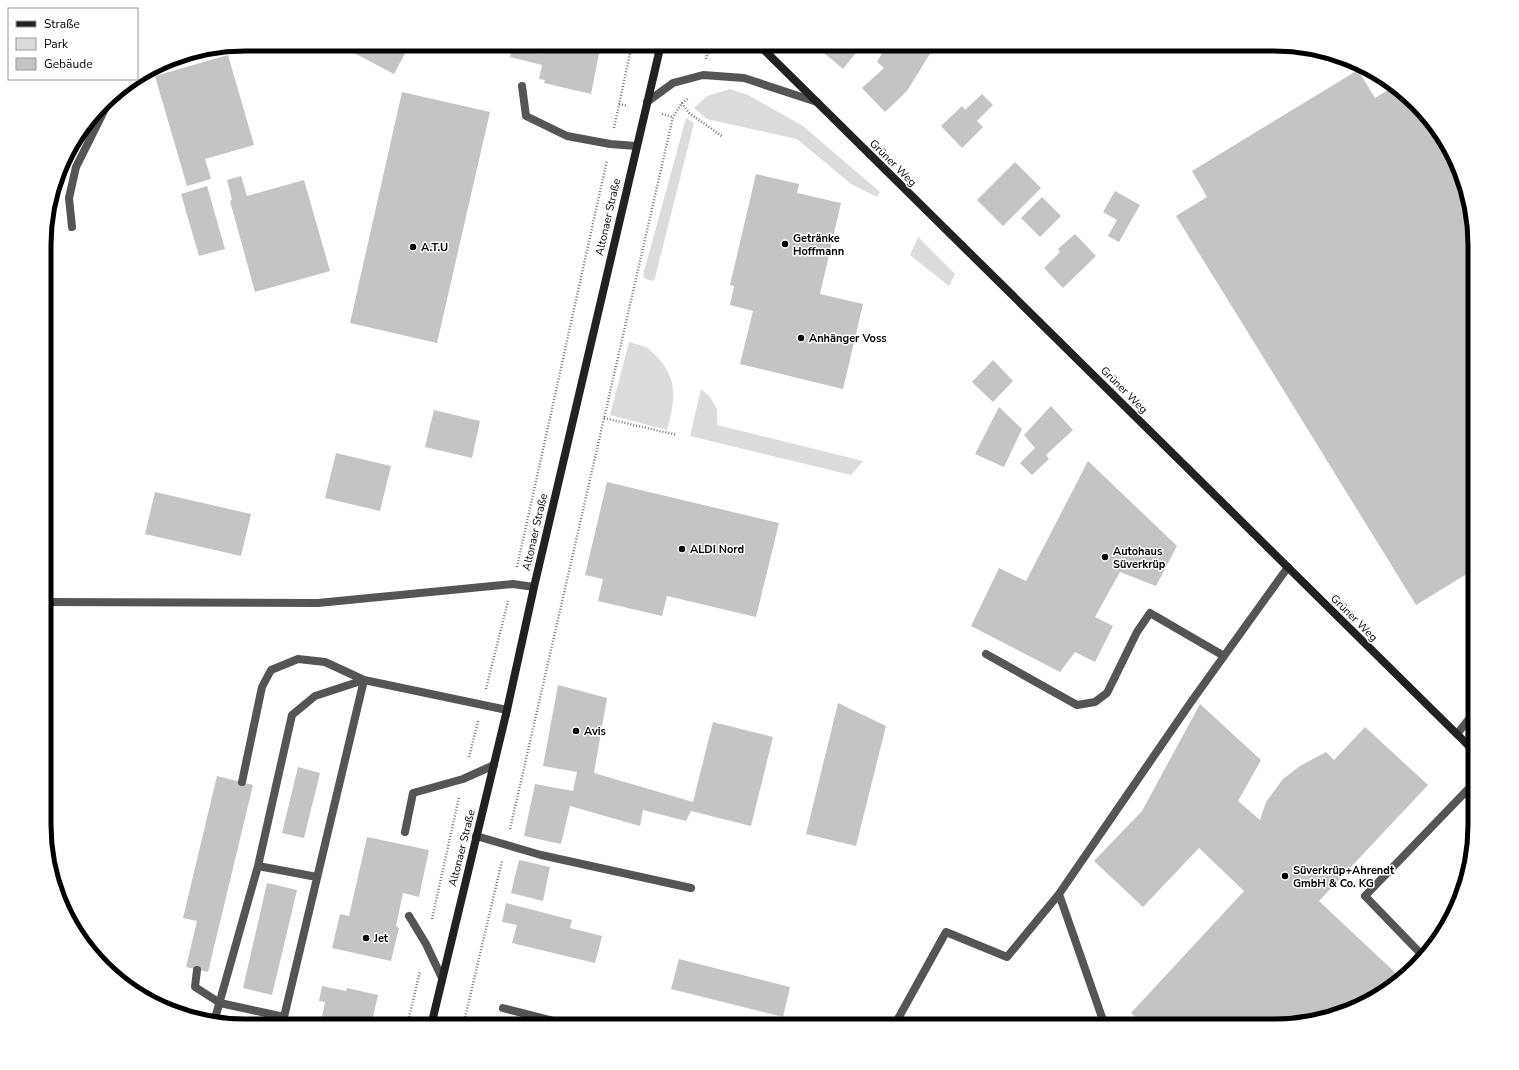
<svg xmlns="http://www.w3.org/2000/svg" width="1519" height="1070" font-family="'Nunito Sans',sans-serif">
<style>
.green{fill:#dcdcdc}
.building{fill:#c4c4c4}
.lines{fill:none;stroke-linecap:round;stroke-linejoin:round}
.path{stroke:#777;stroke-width:2.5;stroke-dasharray:1 2;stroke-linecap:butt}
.lane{stroke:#555;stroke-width:8}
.street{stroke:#555;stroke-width:8}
.secondary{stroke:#222;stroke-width:8}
.poi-dot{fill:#000;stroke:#fff;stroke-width:1.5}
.labels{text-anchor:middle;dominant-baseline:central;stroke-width:3;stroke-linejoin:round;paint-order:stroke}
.street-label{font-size:11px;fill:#000;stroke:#fff}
.poi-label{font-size:11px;font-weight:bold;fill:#000;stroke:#fff;text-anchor:start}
.rim{fill:none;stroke:#000;stroke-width:5}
</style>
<rect width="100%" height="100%" fill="#fff"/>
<path class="green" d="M730 89 748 95 803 126 880 192 877 197 851 184 797 139 707 119 694 108 707 96Z
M686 118 694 123 655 278 653 281 645 279 643 275Z
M918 237 955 274 949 286 910 255Z
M629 342C634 344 641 345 646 347 651 350 656 356 660 360 679 383 674 403 667 430L610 415Z
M701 389 710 397 717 409V425L863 461 851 475 690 436Z"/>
<path class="building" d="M337 44H410L394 74Z
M544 44H601L591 94 544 83 545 80 539 79 542 65 510 57 512 47 542 54Z
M819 44H863L843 69 817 47Z
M887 44H936L907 91 885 112 862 88 884 68 877 62Z
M228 55 254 145 205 159 211 179 187 186 155 76Z
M1358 70 1375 98 1396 85 1448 145 1468 192 1475 232V569L1416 605 1176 216 1207 197 1192 171Z
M402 92 490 112 437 343 350 323Z
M982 94 993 105 977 121 983 127 962 148 941 126 962 106 965 110Z
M1015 162 1041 188 1003 226 977 200Z
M756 174 799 184 797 193 841 203 820 294 863 304 843 389 740 364 753 311 730 305 734 286 730 285Z
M241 176 247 196 304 180 330 271 255 292 230 201 232 200 227 180Z
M207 186 225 249 199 256 181 194Z
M1115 191 1140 205 1119 242 1108 236 1117 220 1103 212Z
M1042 197 1061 216 1040 237 1021 218Z
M1075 234 1096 256 1063 288 1044 268 1060 252 1058 249Z
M993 360 1013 381 993 402 972 382Z
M1051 406 1073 430 1046 455 1049 459 1032 475 1020 463 1035 448 1024 435Z
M999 407 1022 429 1004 467 975 454Z
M434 410 480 421 472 458 425 447Z
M336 453 391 466 380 511 325 498Z
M1088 461 1177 546 1156 586 1120 572 1095 617 1113 626 1095 662 1075 652 1060 672 971 626 999 568 1026 581Z
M607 482 779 523 756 617 667 596 662 616 598 601 603 579 585 575Z
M155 492 251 514 241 556 145 534Z
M558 685 607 698 594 773 693 802 713 722 773 737 751 826 691 811 686 821 643 810 640 826 570 806 561 844 524 836 535 784 573 791 577 772 543 766Z
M838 703 886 726 856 846 806 834Z
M1200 704 1261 760 1238 801 1260 820 1266 802 1283 779 1300 766 1326 752 1334 760 1365 727 1428 785 1319 901 1402 979 1363 1005 1326 1019 1275 1026H1145L1131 1013 1244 891 1199 848 1143 907 1094 861 1142 811Z
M298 767 320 773 304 838 282 833Z
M217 776 253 785 208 972 186 967 197 921 183 918Z
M367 837 429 850 419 897 403 893 396 926 399 928 391 961 332 948 340 914 349 916Z
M519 860 550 867 543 901 511 893Z
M267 883 297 890 272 995 243 988Z
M506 903 572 920 570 928 602 936 595 963 512 943 517 925 502 922Z
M679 959 790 987 783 1017 671 989Z
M322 986 346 991 347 988 378 995 371 1026H300L302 1018 321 1022 325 1002 319 1001Z"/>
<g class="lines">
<path class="path" d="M706 59 710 44
M682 103 689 113 723 137
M619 104 628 106
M662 114 673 117
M614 128 632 44
M604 418 677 435
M517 567 607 160
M486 689 508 601
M469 757 478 721
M510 829 673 117 682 103 689 98
M432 919 459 797
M407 1026 420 971
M463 1026 502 861"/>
<path class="lane" d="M522 86 526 116 567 136 610 144 636 146
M46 602 318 603 513 584 534 587
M986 654 1077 705 1095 702 1107 693 1137 632 1150 613 1224 656
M1457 734 1469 719 1475 716
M405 832 413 793 463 779 494 765
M476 836 541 855 691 888
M258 866 292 715 315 696 364 680 507 710
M409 916 426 944 442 978
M1423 956 1365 896 1475 782
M197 970 195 987 220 1003 284 1017 364 680 325 662 298 659 271 670 262 687 242 782
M503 1008 573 1026
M214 1022 258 866 317 877
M894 1026 946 932 1007 957 1059 894
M1105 1026 1059 894 1191 702 1288 567"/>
<path class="street" d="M647 102 673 83 703 75 744 78 817 102
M72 227 69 198 76 167 113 93"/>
<path class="secondary" d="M758 44 1475 752
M431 1026 507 710 534 587 661 44"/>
</g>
<g class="poi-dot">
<circle cx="785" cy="244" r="4"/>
<circle cx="413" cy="247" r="4"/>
<circle cx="801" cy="338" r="4"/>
<circle cx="682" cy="549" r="4"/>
<circle cx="1105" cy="557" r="4"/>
<circle cx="576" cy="731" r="4"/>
<circle cx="1285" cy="876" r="4"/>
<circle cx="366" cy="938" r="4"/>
</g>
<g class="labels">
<g class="street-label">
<text transform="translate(893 163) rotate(45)">Grüner Weg</text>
<text transform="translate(608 217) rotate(-77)">Altonaer Straße</text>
<text transform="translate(1124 390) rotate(45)">Grüner Weg</text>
<text transform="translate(535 532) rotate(-77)">Altonaer Straße</text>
<text transform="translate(1354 618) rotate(45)">Grüner Weg</text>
<text transform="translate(462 848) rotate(-76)">Altonaer Straße</text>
</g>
<g class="poi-label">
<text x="793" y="238">Getränke<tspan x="793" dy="13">Hoffmann</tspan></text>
<text x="421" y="247">A.T.U</text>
<text x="809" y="338">Anhänger Voss</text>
<text x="690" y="549">ALDI Nord</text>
<text x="1113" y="551">Autohaus<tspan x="1113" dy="13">Süverkrüp</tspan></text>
<text x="584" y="731">Avis</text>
<text x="1293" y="870">Süverkrüp+Ahrendt<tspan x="1293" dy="13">GmbH &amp; Co. KG</tspan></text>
<text x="374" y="938">Jet</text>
</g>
</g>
<path d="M0 0H1519V1070H0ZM245 51H1274A194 194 0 0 1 1468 245V825A194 194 0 0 1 1274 1019H245A194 194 0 0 1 51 825V245A194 194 0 0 1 245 51Z" fill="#fff" fill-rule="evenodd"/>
<path class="rim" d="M245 51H1274A194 194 0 0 1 1468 245V825A194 194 0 0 1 1274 1019H245A194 194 0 0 1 51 825V245A194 194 0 0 1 245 51Z"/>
<rect x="8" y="8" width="130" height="72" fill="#ffffff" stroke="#999999"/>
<rect x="16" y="21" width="20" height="6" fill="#222222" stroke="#999999"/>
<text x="44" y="28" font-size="12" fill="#000000">Straße</text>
<rect x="16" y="38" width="20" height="12" fill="#dcdcdc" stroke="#999999"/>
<text x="44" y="48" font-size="12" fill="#000000">Park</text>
<rect x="16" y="58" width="20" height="12" fill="#c4c4c4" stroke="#999999"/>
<text x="44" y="68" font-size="12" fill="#000000">Gebäude</text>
</svg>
